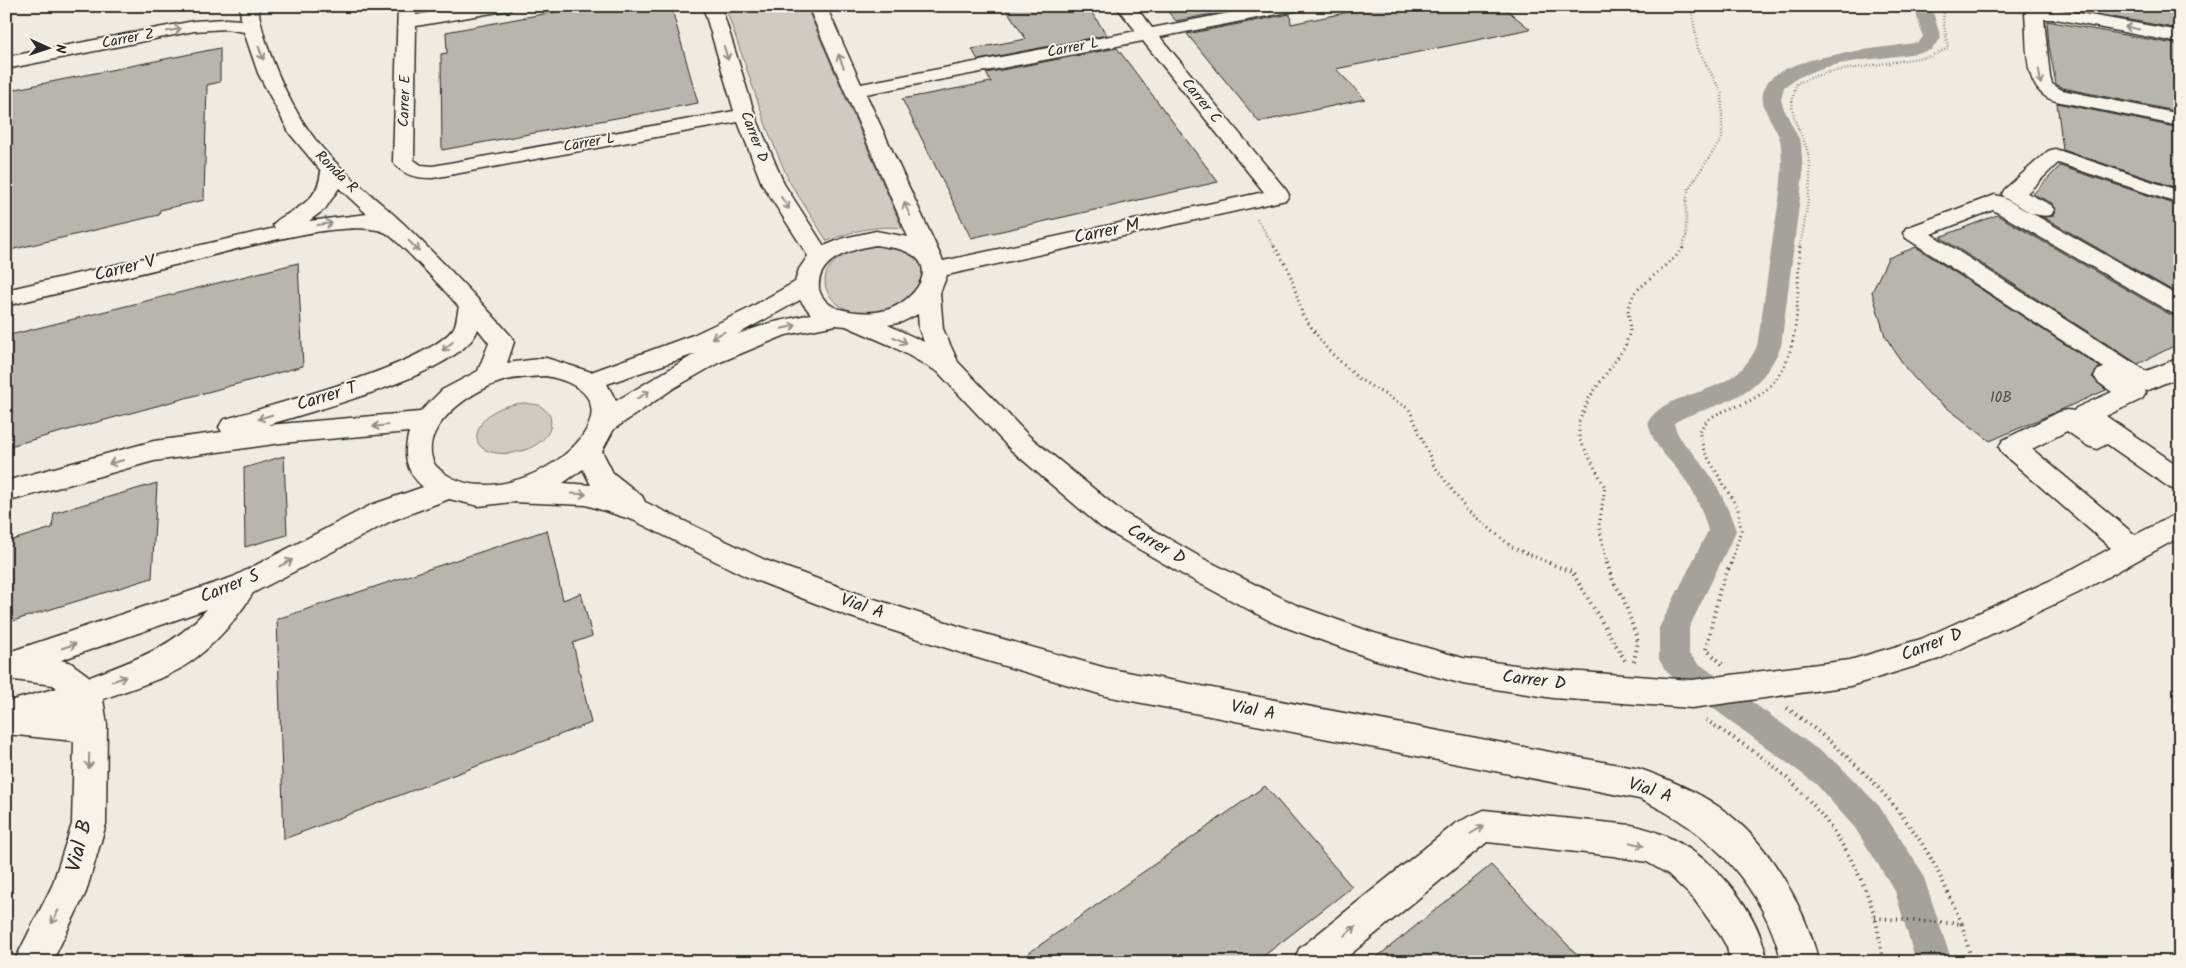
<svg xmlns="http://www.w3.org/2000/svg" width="2186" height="968" font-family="Kalam,sans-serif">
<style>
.green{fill:#cfcbc2;stroke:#7d7b76}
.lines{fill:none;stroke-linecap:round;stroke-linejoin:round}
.canal{fill:#a4a29a;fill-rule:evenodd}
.building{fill:#b8b5ae;stroke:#2b2b2b}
.minor-casing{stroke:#2b2b2b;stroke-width:3}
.path-far2{stroke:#2b2b2b;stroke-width:2.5;stroke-dasharray:0.5 2.5;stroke-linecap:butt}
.path-far1{stroke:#2b2b2b;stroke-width:3;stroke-dasharray:1 4;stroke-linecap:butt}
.path{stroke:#2b2b2b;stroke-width:4;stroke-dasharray:1 4.5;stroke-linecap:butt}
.minor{fill:#f7f3e8;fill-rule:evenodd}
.oneway{stroke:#918f8a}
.labels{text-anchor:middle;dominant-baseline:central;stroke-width:4;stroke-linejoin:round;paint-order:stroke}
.far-street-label{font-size:15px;fill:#2b2b2b;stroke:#f7f3e8}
.number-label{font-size:15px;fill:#4e4e4c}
.street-label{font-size:18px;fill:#2b2b2b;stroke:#f7f3e8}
.near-street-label{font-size:21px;fill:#2b2b2b;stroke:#f7f3e8}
</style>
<rect width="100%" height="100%" fill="#efebe0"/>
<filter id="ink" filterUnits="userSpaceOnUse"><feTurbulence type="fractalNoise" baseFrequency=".02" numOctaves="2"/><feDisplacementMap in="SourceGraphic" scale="10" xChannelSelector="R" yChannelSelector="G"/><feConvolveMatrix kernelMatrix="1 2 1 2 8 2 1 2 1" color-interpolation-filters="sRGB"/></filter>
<g filter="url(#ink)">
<path class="green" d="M725 6H806L902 228C874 225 853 231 827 241L789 181 768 131Z
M878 246 909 252 923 263 926 279C921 285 916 294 909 300 905 304 897 306 892 308 829 333 786 257 878 246Z
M525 403 539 405 549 413C566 459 454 470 481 424 490 409 509 404 525 403Z"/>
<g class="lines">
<path class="canal" d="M1914 6H1931L1941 38 1931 50C1886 61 1821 57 1784 87L1781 100 1784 109 1801 143 1803 174 1781 346C1765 382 1746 395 1710 408 1698 412 1685 416 1674 423 1677 440 1692 450 1702 464 1718 485 1728 507 1736 531L1689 628V654L1698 663 1838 764 1879 806 1922 872 1952 962H1916L1895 891 1855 828 1816 784 1676 681 1664 668 1659 659V628L1708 531C1703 512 1696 494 1684 478 1669 457 1653 448 1648 422 1670 385 1732 402 1757 346 1763 310 1768 273 1773 237 1778 206 1784 177 1781 146 1780 125 1752 106 1767 83 1787 54 1884 49 1919 42L1923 37Z"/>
</g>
<path class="building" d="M586 6H671L698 103 442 150 441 54 447 53 446 32Z
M1004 6H1087L1107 35 978 60 972 49 1026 39Z
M1163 6H1254L1176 21Z
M1379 6H1502L1530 29 1336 69 1365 99 1259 122 1187 34 1290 14 1291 24Z
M2045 6H2180V29L2056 7Z
M2047 21 2180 45V112L2063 88 2056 84 2049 46Z
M220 48V82L207 85 204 200 160 210 159 215 6 251V91Z
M1117 48 1218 182 971 238 902 99 991 82 986 73Z
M2057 103 2180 128V189L2063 150Z
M2060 166 2180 206V295L2043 217 2053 216 2056 209 2052 203 2033 194Z
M1997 215 2171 315 2180 317V343L2138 364 1940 237Z
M1916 247 2100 367 2092 377 2106 390 1990 441 1929 394 1907 370 1885 336 1872 292 1888 258Z
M298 263 303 366 6 447V336Z
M284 456 287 535 245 547 244 468Z
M157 483 152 578 6 623V542L52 528 54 513Z
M547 530 563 600 581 593 592 636 573 643 591 723 284 839 277 619Z
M1265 786 1352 887 1256 962H1016Z
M1491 865 1584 962H1371Z"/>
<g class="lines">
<defs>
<path id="minor" d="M240 6H258C262 43 287 100 309 131 334 167 372 194 404 224 441 260 477 297 511 336L514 342 507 363 546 358 591 372 693 335 746 310 795 282 799 269 808 256 762 184 738 122 433 178C416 178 403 176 393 161L398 6H416V15L470 6H513L510 10 504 11 416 26 414 160 421 165 433 166 734 111 703 6H721L755 115 784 184 824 246 844 238 876 231 908 237 808 6H826L861 84 1136 31 1116 6H1135L1152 28 1265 6H1303L1300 10 1294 11 1160 37 1286 190 1289 195 1286 200 947 275 940 293 943 329 958 362 1029 436 1121 511 1202 558 1296 605 1374 633 1463 658 1553 670 1692 680 1850 660 1921 639 2058 577 2111 548 2003 454 1999 447 2003 440 2059 412 2068 410 2074 411 2076 408 2112 392 2098 382 2094 376 2098 370 2104 368 1906 238 1903 233 1906 228 1995 195 2003 197 2180 297V315L2172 313 1993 210 1931 234 2146 371 2180 358V377L2145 391 2146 393 2142 399 2106 416 2180 467V491L2170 488 2107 444 2097 449 2088 446 2067 431 2032 449 2135 535 2180 512V537L2078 593 1939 659 1850 686 1692 708 1553 698 1463 684 1373 659 1274 623 1182 574 1101 527 1011 450 938 372 892 346 846 326 836 325 786 335 718 363 674 388 614 429 602 451 613 473 642 496 645 502 765 560 865 596 971 630 1106 668 1640 769C1667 779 1695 790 1719 807 1769 841 1804 905 1819 962H1782C1763 886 1710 830 1639 799L1106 696 971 656 848 616 745 576 633 520 586 505 512 502 479 506 449 499 391 521 253 593C233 625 203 659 168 675 147 684 125 691 103 699L107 725 106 824 86 892 52 962H14L52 886 72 824 74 741 6 734V702L57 688 53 685 6 679V653L233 577 371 505 423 487C405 471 403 454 409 432L281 443 154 461 6 502V481L154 441 222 432 219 427 223 420C271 405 426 366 453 329 457 324 457 313 459 307 449 295 394 235 384 232 346 217 230 251 187 262 127 276 67 291 6 306V290L275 228 273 225C277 219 283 217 289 213 308 203 319 193 321 171L290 134 258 73 244 32 226 29 194 31 6 69V57L194 21 226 19 241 20ZM1143 41 1264 192 943 261 866 94ZM339 188 367 214 309 221 325 209ZM876 245C885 247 894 247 902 250 944 264 914 302 886 310 871 314 855 313 840 309 831 307 821 299 819 289 816 259 852 249 876 245ZM800 300 811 314 770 323 738 334ZM918 314 919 329 924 342 888 325 902 322ZM478 329 489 343 478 371 442 390 420 412 268 425C311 411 464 373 478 329ZM695 354 616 401 607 384ZM546 376C673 401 501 535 435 465 415 429 471 391 500 382 514 377 531 377 546 376ZM583 469 591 485 563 483ZM207 609C172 648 137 659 90 677L71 663 61 660Z
M2034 9H2056L2180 31V43L2056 19H2044L2050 77 2052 84 2062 90 2180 114V126L2056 101C2021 92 2028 44 2025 14L2028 10Z
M2055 149 2180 191V204L2058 163 2027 193 2051 205 2054 210 2051 215C2035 219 2019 206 2005 199L2002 194 2005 189 2048 151Z
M1484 810 1631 825C1697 838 1754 895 1768 962H1730L1727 947 1720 935 1694 899 1668 874 1647 862 1613 856 1487 842 1341 962H1294L1299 949 1456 823Z"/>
</defs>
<use href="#minor" class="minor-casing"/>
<path class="path-far2" d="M1257 219 1275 248
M1683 248 1686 236V201L1689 188 1722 138V94L1698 49 1691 6
M1800 248C1804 221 1811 194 1810 167 1808 132 1782 120 1797 83L1824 73 1931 56 1948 48 1943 19 1945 6"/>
<path class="path-far1" d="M1274 246 1289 270 1303 316 1328 350 1359 379 1409 409 1433 464 1466 509 1512 547 1552 564
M1607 564 1599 525 1605 487 1579 438V422L1589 398 1625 347 1630 331 1628 309 1634 293 1682 251 1683 246
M1731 564 1741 530 1738 509 1704 451 1699 431C1703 426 1707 420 1712 417 1726 408 1744 406 1758 396 1806 363 1795 297 1800 246"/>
<path class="path" d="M1549 563 1572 572 1626 662
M1607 563 1613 581 1623 597 1638 642 1633 665
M1722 664 1706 649 1720 589 1731 563
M1787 708C1841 747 1895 797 1929 855 1942 877 1951 901 1962 924L1875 918
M1706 720C1728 735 1751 748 1772 765 1820 804 1857 857 1875 917 1879 932 1880 947 1883 962
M1962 924 1972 962"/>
<use href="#minor" class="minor"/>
</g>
<defs><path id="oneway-shaft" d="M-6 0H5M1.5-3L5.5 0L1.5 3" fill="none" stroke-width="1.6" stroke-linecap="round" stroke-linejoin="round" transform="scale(1.25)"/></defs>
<g class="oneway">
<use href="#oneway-shaft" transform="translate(2132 28) rotate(-169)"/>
<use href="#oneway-shaft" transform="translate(174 30) rotate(-11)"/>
<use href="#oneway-shaft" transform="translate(261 53) rotate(70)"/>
<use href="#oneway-shaft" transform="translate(726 53) rotate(73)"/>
<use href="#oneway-shaft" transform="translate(841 61) rotate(-111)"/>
<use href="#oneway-shaft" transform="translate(2040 77) rotate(81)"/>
<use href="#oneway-shaft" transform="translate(785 203) rotate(57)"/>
<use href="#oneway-shaft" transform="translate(907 209) rotate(-114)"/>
<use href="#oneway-shaft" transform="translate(325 224) rotate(-8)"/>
<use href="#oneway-shaft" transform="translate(414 246) rotate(45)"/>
<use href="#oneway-shaft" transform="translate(789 327) rotate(-13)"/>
<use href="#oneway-shaft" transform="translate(718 335) rotate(154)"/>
<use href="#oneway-shaft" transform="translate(900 340) rotate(25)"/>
<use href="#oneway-shaft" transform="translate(448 346) rotate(139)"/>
<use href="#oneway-shaft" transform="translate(643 395) rotate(-31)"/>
<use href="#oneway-shaft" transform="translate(265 417) rotate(163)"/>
<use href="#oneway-shaft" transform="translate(380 426) rotate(174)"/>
<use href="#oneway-shaft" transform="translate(116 462) rotate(164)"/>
<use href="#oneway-shaft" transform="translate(579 494) rotate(3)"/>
<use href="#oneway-shaft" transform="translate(286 563) rotate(-27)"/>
<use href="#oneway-shaft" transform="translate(69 646) rotate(-18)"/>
<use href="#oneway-shaft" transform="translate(119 679) rotate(-19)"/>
<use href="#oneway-shaft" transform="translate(89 761) rotate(92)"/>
<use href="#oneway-shaft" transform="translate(1477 830) rotate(-30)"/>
<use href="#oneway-shaft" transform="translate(1637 844) rotate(14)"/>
<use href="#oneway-shaft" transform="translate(55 917) rotate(117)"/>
<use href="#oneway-shaft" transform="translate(1350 931) rotate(-39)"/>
</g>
</g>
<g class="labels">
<g class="far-street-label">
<text transform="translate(128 39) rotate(-11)">Carrer Z</text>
<text transform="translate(1073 48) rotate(-11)">Carrer L</text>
<text transform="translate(405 101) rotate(-88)">Carrer E</text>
<text transform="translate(1201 101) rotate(51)">Carrer C</text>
<text transform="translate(754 137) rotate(69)">Carrer D</text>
<text transform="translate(589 143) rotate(-10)">Carrer L</text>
<text transform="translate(336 172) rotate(45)">Ronda R</text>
</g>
<g class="number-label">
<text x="2001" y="398">10B</text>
</g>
<g class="street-label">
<text transform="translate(1107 232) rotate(-12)">Carrer M</text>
<text transform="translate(125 269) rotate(-14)">Carrer V</text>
<text transform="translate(327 397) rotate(-17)">Carrer T</text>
<text transform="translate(1156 545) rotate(30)">Carrer D</text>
<text transform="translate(230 587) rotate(-22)">Carrer S</text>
<text transform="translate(862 607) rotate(19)">Vial A</text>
<text transform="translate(1932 645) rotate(-21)">Carrer D</text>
<text transform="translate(1534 681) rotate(7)">Carrer D</text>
<text transform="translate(1253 711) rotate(11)">Vial A</text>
<text transform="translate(1650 791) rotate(19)">Vial A</text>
</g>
<g class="near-street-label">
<text transform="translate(80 846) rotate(-76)">Vial B</text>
</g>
</g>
<rect width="2186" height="968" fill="none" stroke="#f7f3e8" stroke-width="25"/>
<rect x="12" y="12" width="2161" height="943" fill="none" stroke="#2b2b2b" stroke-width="2" filter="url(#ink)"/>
<g transform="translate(48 48) rotate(93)" stroke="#f7f3e8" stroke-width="4" paint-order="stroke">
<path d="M0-4L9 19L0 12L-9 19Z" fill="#2b2b2b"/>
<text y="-8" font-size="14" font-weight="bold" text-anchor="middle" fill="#2b2b2b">N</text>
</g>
</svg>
